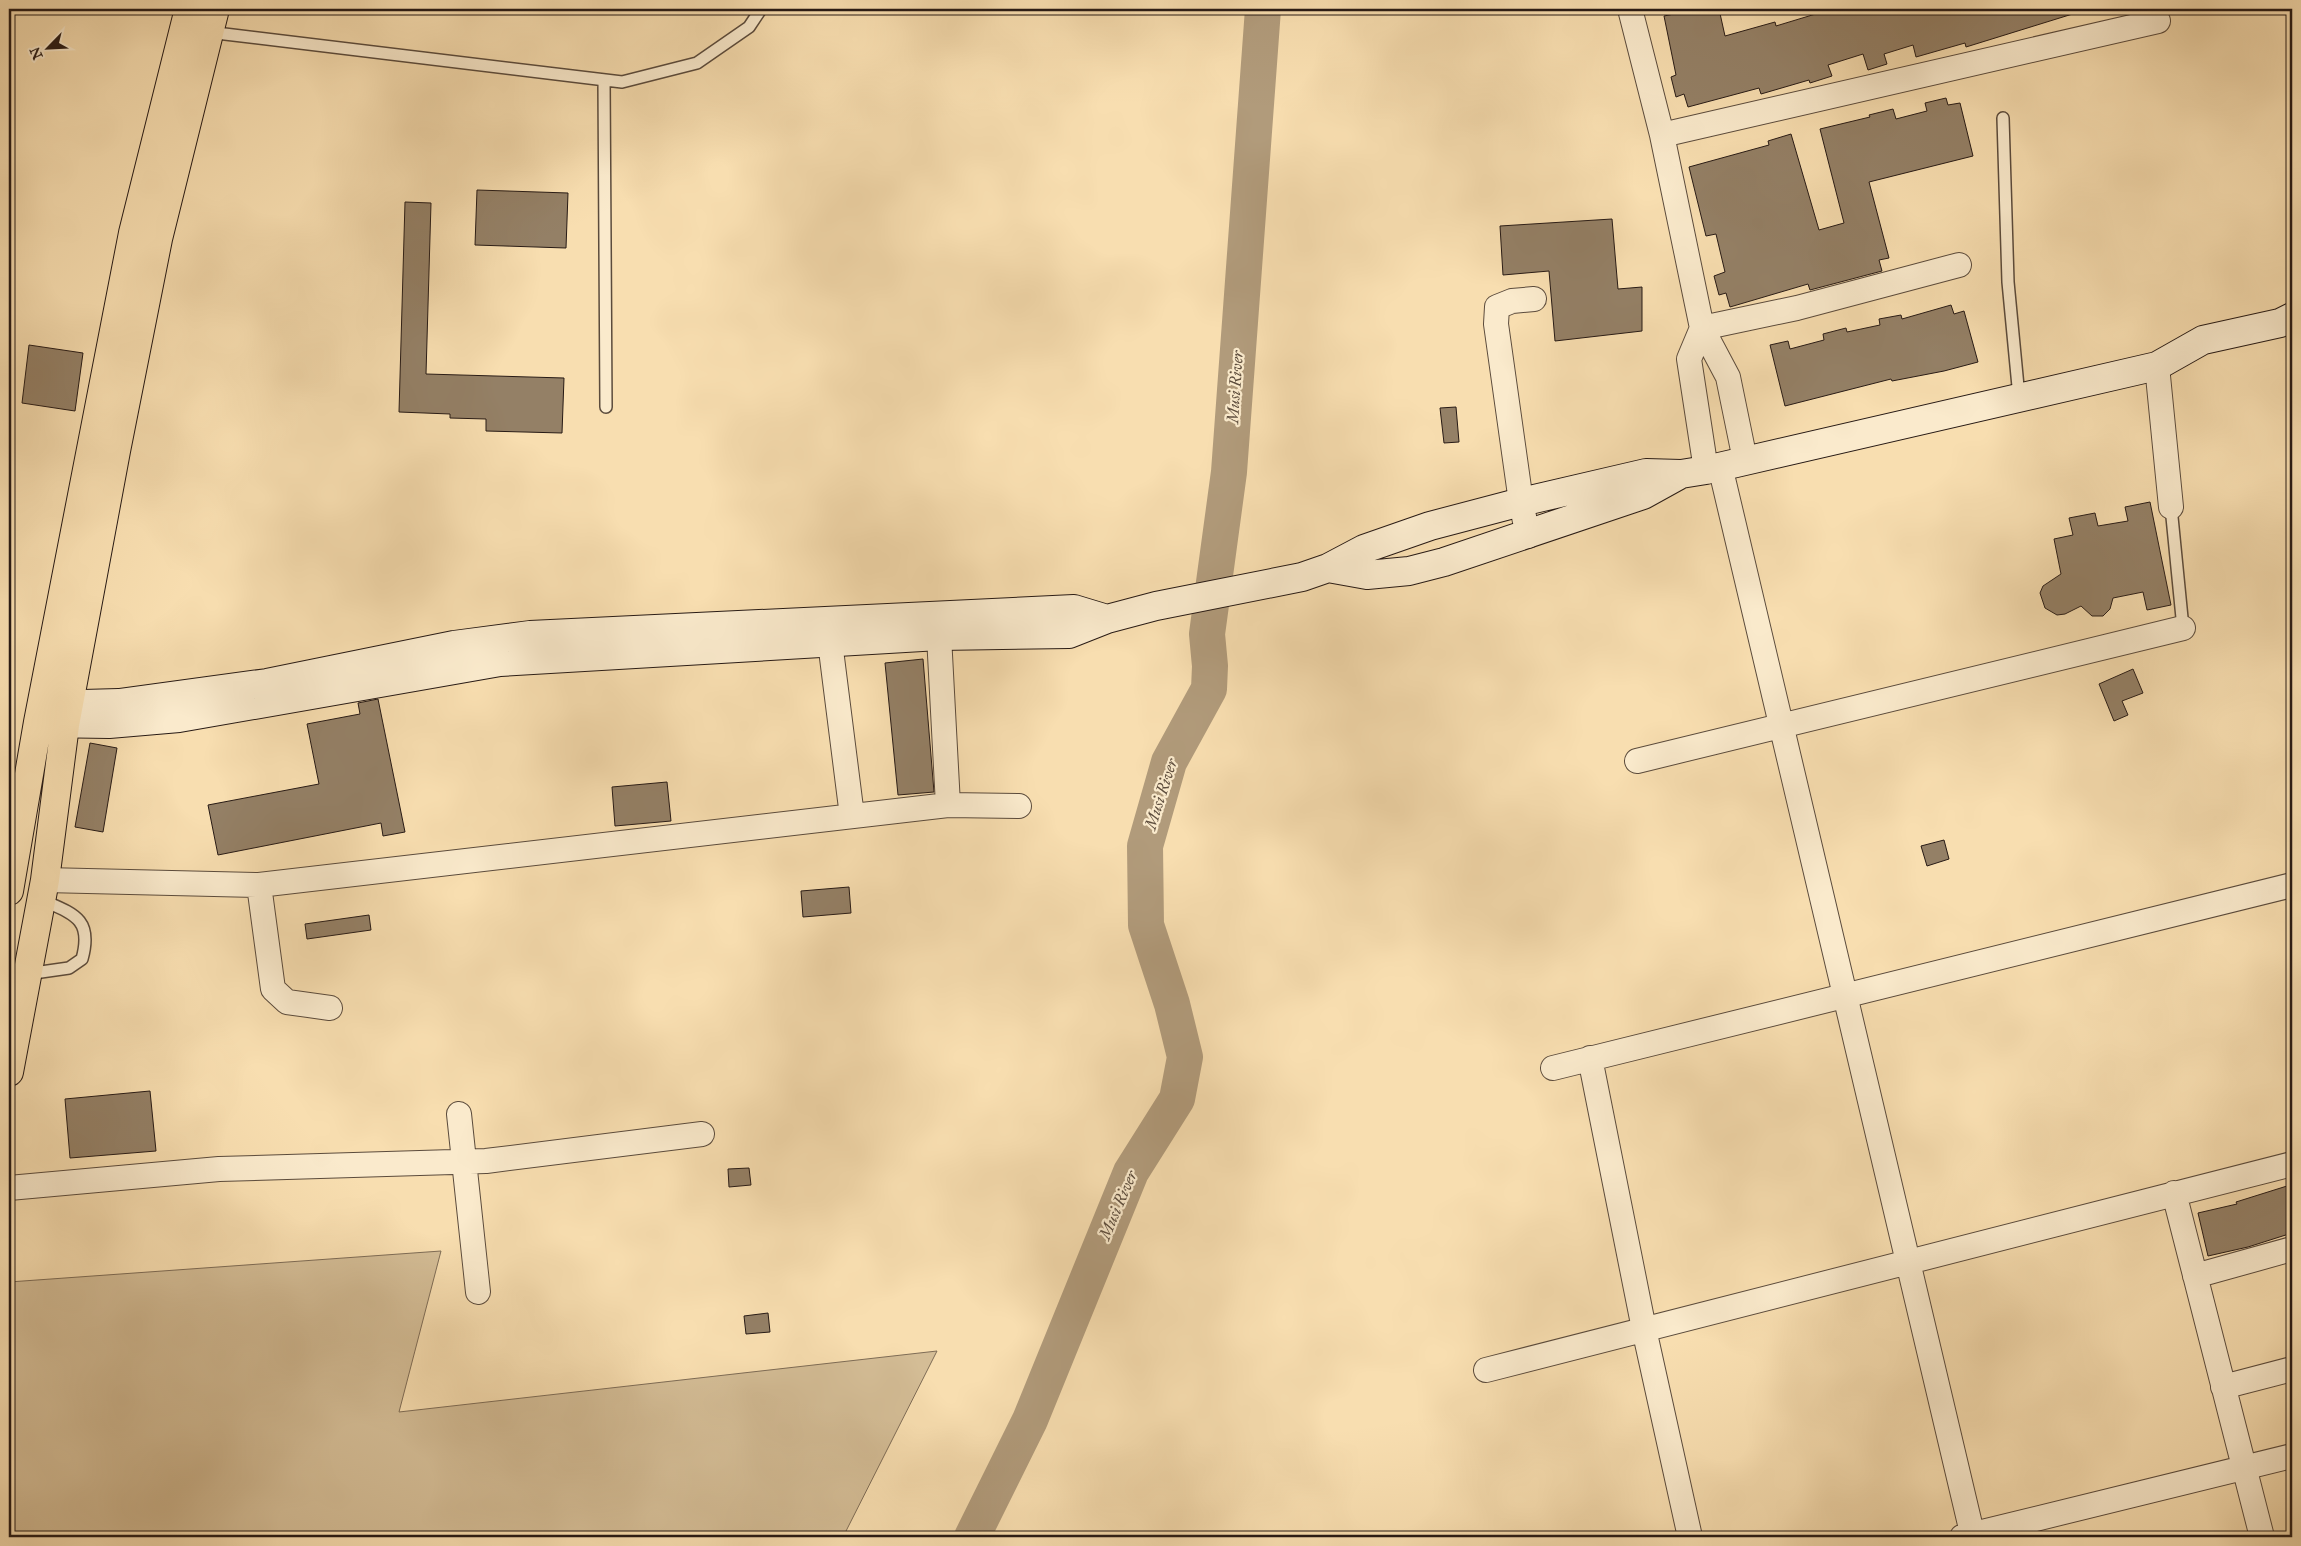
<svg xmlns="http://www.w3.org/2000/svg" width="2301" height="1546" font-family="'IM FELL Great Primer',serif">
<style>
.green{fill:#d4bd96;stroke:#7e6c56}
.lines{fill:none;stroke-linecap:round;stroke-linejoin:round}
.river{stroke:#b19b7b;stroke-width:36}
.building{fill:#948066;stroke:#271a15}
.lane-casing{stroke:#5b4b3c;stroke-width:14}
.street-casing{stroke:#5b4b3c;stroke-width:26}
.secondary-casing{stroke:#271a15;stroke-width:30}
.primary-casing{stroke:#271a15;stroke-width:30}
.lane{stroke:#faeacc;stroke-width:11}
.street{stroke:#faeacc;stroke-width:24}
.secondary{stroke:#faeacc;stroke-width:28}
.primary{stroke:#f8deb0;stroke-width:28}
.labels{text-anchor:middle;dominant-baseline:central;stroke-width:4.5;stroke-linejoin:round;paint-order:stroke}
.water-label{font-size:16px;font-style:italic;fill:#5e4e3e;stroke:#faeacc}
</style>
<rect width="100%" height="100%" fill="#f8deb0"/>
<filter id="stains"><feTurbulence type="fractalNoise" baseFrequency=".004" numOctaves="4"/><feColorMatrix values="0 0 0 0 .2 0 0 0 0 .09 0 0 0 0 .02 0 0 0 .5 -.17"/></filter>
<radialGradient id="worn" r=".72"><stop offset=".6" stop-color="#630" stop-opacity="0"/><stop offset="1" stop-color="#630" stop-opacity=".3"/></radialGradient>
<path class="green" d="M441 1251 399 1412 937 1351 843 1537H9V1282Z"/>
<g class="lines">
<path class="river" d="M972 1537 1030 1420 1131 1172 1177 1099 1185 1057 1172 1004 1146 925 1145 846 1169 762 1209 689 1210 666 1207 634 1229 472 1263 9"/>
</g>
<path class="building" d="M1699 9H1719L1725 36 1775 22 1776 26 1832 9H2078L2079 12 1966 47 1965 43 1916 57 1913 45 1884 54 1887 64 1868 70 1863 54 1828 65 1832 76 1810 83 1809 80 1761 94 1759 88 1688 107 1684 94 1676 97 1671 77 1676 75 1664 16Z
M1946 98 1948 105 1960 103 1973 156 1869 182 1889 258 1879 260 1882 271 1810 290 1808 284 1730 307 1726 293 1719 295 1714 276 1725 272 1716 234 1706 236 1689 167 1769 145 1768 141 1791 134 1819 230 1844 223 1820 129 1870 117 1869 115 1893 109 1896 119 1927 111 1925 103Z
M477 190 568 193 566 248 475 245Z
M405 202 431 203 426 374 564 378 562 433 486 431V419L450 418V414L399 412Z
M1612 219 1618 289 1642 287V331L1555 341 1549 271 1503 275 1500 226Z
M1951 305 1954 314 1964 311 1978 362 1944 371 1892 381 1891 379 1785 406 1770 345 1788 341 1790 349 1824 340 1823 334 1846 328 1847 332 1880 325 1879 319 1901 315 1902 319Z
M29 345 83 353 75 411 22 403Z
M1456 407 1459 442 1444 443 1440 408Z
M2150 502 2171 605 2147 610 2143 592 2113 598 2110 609 2103 616H2092L2081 606 2065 614 2057 615 2045 608 2040 593 2043 586 2061 574 2054 539 2073 535 2069 518 2095 513 2098 526 2128 521 2125 507Z
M923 659 934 792 898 795 885 663Z
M2133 669 2143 693 2122 701 2128 715 2114 721 2099 684Z
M378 699 405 832 383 836 381 823 218 855 208 805 319 784 307 724 360 714 358 703Z
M90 743 117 748 103 832 75 827Z
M667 782 671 821 615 826 612 787Z
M1944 840 1949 859 1927 866 1921 846Z
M849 887 851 913 803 917 801 891Z
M369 915 371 930 307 939 305 924Z
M150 1091 156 1151 70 1158 65 1099Z
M749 1168 751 1185 729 1187 728 1169Z
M2287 1186H2292V1233L2248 1247 2208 1256 2198 1213 2237 1204 2236 1202Z
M768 1313 770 1332 746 1334 744 1316Z"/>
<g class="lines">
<defs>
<path id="lane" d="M208 32 622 82 697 63 749 27 761 9
M604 80 606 407
M2003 118 2008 282 2019 397
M2171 507 2183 628
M27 974 69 968 82 959C93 919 74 914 42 900"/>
<path id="street" d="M1630 9 1662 135 1702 328 1728 377 1745 460
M1662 135 2158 21
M1702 328 1797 308 1959 265
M1702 328 1689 359 1706 470
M2157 366 2171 507
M1720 466 1973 1537
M1528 536 1521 502 1496 324 1497 307 1512 301 1534 299
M830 642 852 816
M1637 761 2183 628
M948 805 1019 806
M45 880 259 885 948 805 939 636
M259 885 273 989 287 1002 330 1008
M1590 1058 1644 1329 1690 1537
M1553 1068 2292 885
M459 1114 478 1292
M9 1188 219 1169 486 1161 702 1134
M2174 1193 2262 1537
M2195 1276 2292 1249
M1486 1370 2292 1164
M2223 1387 2292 1369
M1962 1537 2292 1456"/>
<path id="secondary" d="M1328 568 1367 575 1409 571 1444 562 1643 495 1681 474
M47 705 119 703 267 683 454 645 530 635 1074 609 1107 619
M42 723 109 724 179 718 500 662 939 636 1069 634 1107 619 1156 606 1302 577 1328 568 1364 549 1430 526 1521 502 1646 473 1681 474 1706 470 2157 366 2203 340 2280 323 2292 317"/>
<path id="primary" d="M9 891 38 722 133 233 189 9
M9 1072 45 880 65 725 116 451 158 239 215 9"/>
</defs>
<use href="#lane" class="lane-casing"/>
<use href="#street" class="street-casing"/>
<use href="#secondary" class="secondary-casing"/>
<use href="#primary" class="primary-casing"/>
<use href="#lane" class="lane"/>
<use href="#street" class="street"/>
<use href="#secondary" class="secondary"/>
<use href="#primary" class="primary"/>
</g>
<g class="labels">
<g class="water-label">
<text transform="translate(1235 387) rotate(-86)">Musi River</text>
<text transform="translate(1161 794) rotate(-72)">Musi River</text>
<text transform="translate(1118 1205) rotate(-67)">Musi River</text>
</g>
</g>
<rect width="2301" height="1546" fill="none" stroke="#f8deb0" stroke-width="30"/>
<rect x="10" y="10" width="2281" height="1526" fill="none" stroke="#271a15" stroke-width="2.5"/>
<rect x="15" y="15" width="2271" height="1516" fill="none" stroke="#271a15"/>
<g transform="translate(48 48) rotate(246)" stroke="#faeacc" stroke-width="4" paint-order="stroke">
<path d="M0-4L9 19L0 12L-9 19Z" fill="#271a15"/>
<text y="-8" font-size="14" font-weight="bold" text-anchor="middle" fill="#271a15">N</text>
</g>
<rect width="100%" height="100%" filter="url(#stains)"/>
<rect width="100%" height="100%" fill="url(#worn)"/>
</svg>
